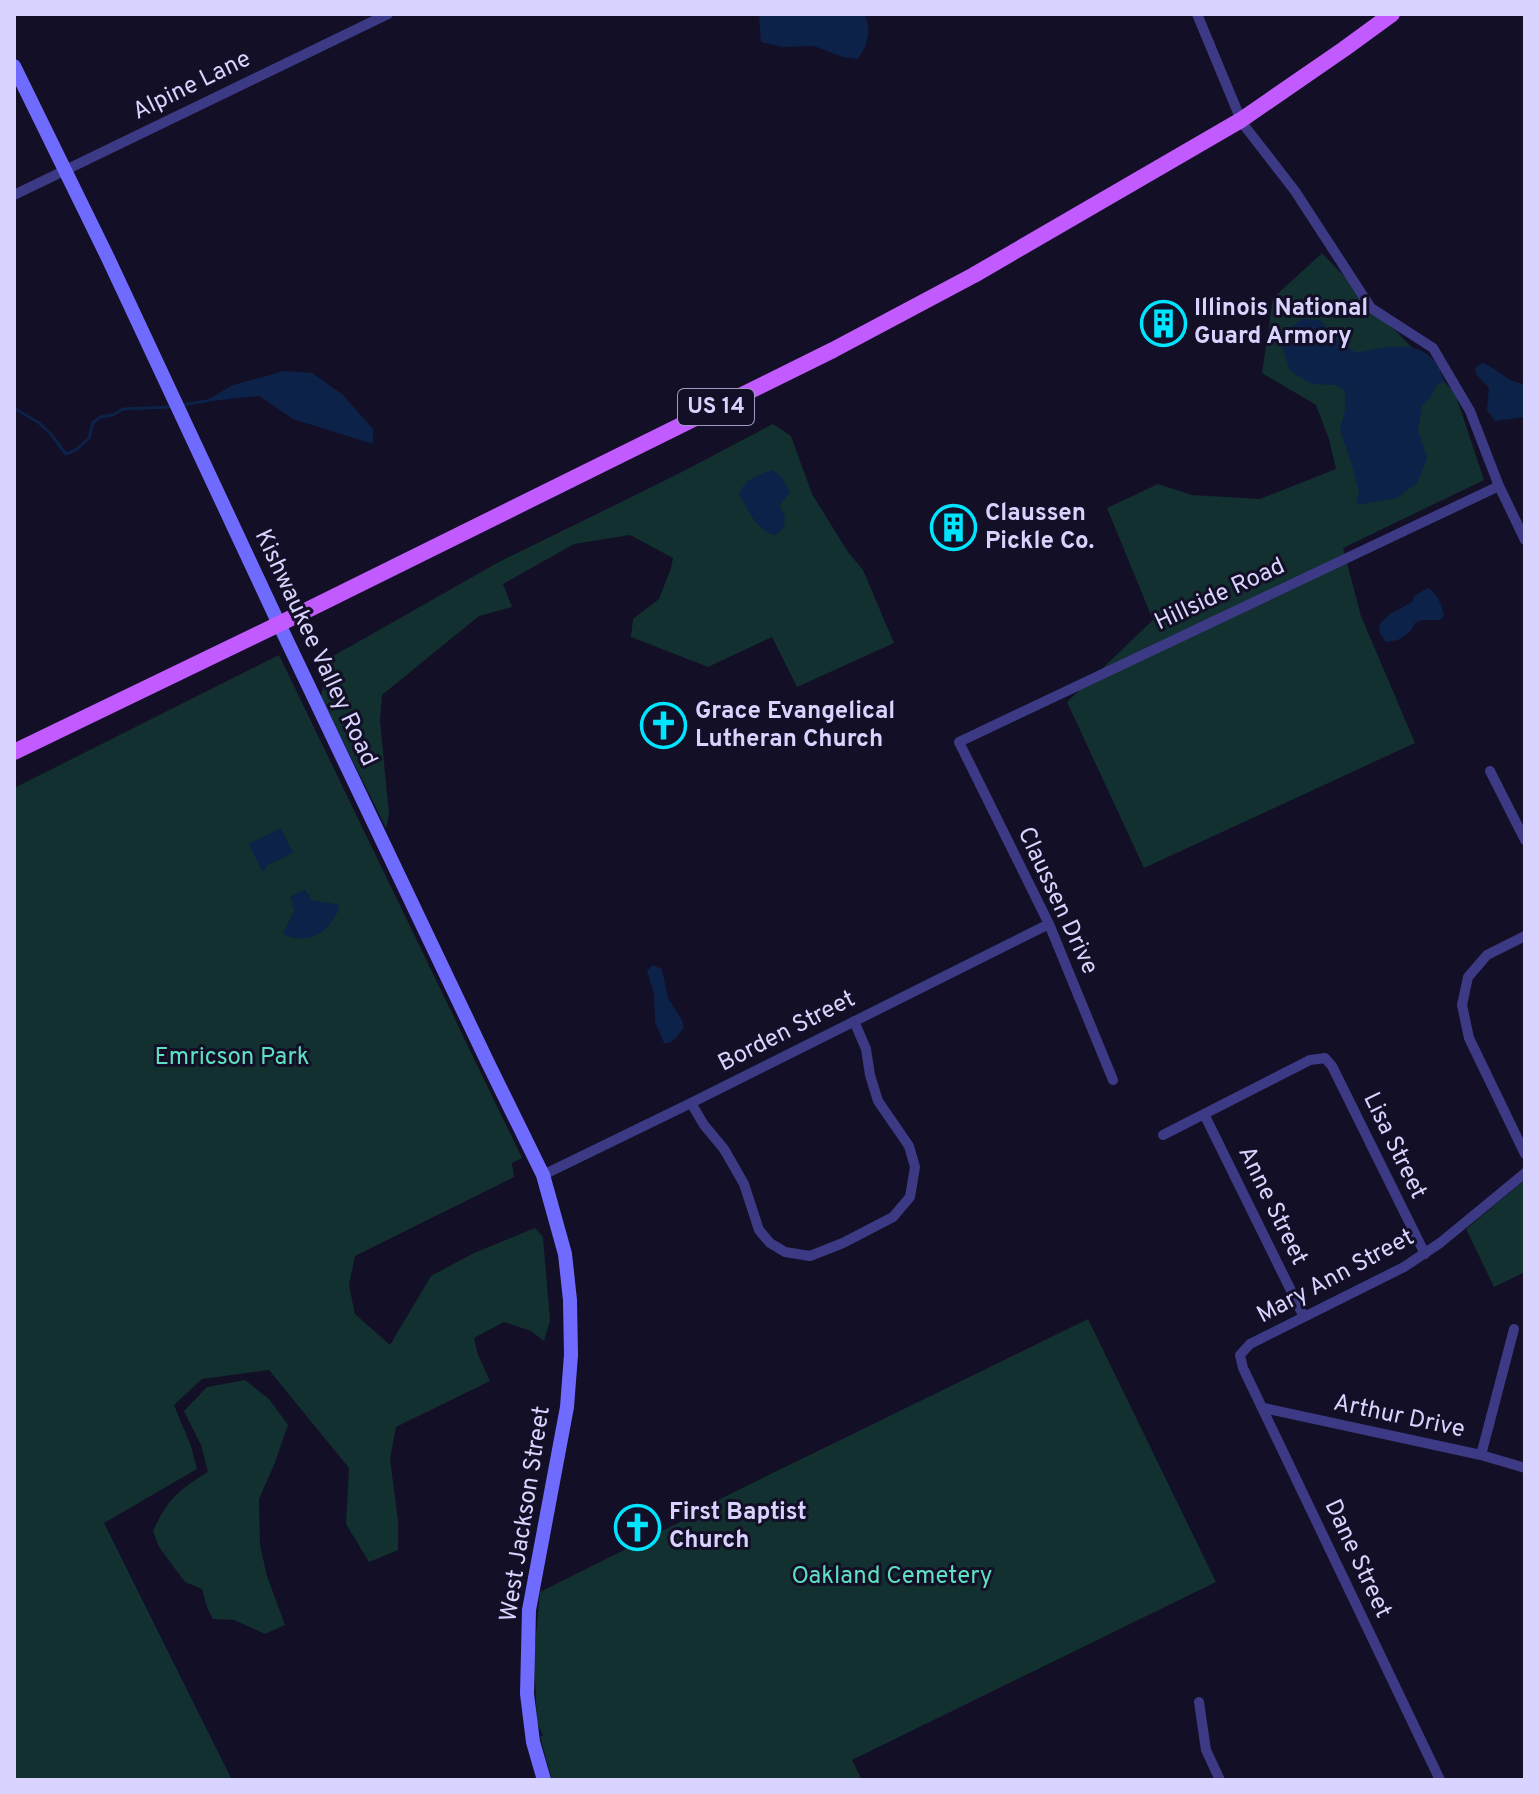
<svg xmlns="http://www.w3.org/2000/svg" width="1539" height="1794" font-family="Overpass,sans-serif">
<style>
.green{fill:#12302f}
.water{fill:#0c2248}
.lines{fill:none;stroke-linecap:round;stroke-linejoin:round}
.stream{stroke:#0c2248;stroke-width:3}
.street{stroke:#3d3a85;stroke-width:10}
.secondary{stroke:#6f6bff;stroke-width:14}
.primary{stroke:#c25bff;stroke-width:16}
.labels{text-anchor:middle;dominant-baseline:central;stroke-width:6;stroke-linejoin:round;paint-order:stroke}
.shield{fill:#130f26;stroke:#9e99be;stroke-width:2}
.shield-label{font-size:22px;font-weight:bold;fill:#d9d4ff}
.street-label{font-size:24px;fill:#d9d4ff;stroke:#130f26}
.poi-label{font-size:24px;font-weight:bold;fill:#d9d4ff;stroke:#130f26;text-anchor:start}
.park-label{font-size:24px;fill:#5fe0c0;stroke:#130f26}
</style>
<rect width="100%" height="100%" fill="#130f26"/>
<path class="green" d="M1322 253 1455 393 1484 480 1343 548 1361 616 1415 743 1144 868 1067 702 1153 620 1107 508 1158 484 1192 495 1260 499 1336 469 1329 439 1316 405 1262 373 1273 298Z
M773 424 791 436 812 494 848 552 863 570 894 643 797 687 772 637 708 667 631 637 633 619 659 599 671 568 673 558 630 535 574 544 503 584 512 607 479 616 382 695 380 721 389 814 386 828 321 697 328 659 497 563 678 474Z
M279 655 522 1158 512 1163 514 1177 355 1256 349 1285 355 1314 390 1345 431 1276 474 1253 535 1228 543 1237 550 1320 544 1341 531 1331 504 1322 474 1338 478 1355 490 1381 396 1427 390 1459 398 1520V1550L369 1562 346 1524 349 1468 269 1370 202 1379 174 1405 191 1446 197 1469 104 1523 232 1780H14V788Z
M1525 1180V1272L1494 1287 1466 1229Z
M1088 1319 1216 1582 852 1760 862 1780H552L540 1737 543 1735 537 1723 534 1658 540 1592 686 1519 685 1516Z
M245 1380 269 1399 288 1425 274 1465 259 1499 260 1545 267 1576 285 1625 265 1634 234 1620 213 1619 207 1607 202 1589 185 1582 159 1547 153 1531C168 1499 178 1490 208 1472L201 1445 184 1411 207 1387Z"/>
<path class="water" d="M761 14H864C873 29 867 46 858 59L843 57 814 46 782 47 761 42 759 18Z
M1303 319 1320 320 1337 339 1356 353C1392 345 1432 336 1444 381L1436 386 1431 397 1422 406 1418 430 1427 458 1418 482 1397 498 1356 505 1359 491 1349 456 1340 430 1345 410V391L1335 385 1312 384 1290 371 1282 346 1286 330Z
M1482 363C1498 368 1507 383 1525 384V417L1495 421 1487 410 1489 388 1476 374 1475 368Z
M284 371 312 373 343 395 373 429V444L293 419 259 396 203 402 233 385Z
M773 470 782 478 790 492 780 505V508L785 516 784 527 776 535C757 532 748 510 739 494 745 479 758 474 773 470Z
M1428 588C1437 593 1442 605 1444 615L1440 620H1422L1415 623 1410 632 1398 640 1386 642 1379 632 1380 623 1390 614 1412 602 1415 595Z
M281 828 293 853 266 866V869L262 871 249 844Z
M305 889 308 895 310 894 311 900 340 905C332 931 310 947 283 934L295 909 291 904 293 903 290 897Z
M653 965 662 969 668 998 682 1020 684 1028C678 1034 673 1045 664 1043L655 1022 654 994 647 971Z"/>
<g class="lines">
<path class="stream" d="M182 405 206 401
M14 408 39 423 50 433 66 454 76 450 89 438 93 423 100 417 113 415 123 409 170 407"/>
<path class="street" d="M1197 14 1241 120
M1240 120 1295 191 1371 308 1433 348 1470 411 1499 486 1525 540
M14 195 388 14
M1490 771 1525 840
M1525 936 1487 955 1468 977 1462 1005 1469 1038 1525 1154
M1113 1080 1049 924 959 742 1499 486
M691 1103 704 1125 724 1149 744 1184 759 1230 770 1243 785 1252 810 1256 843 1243 893 1217 910 1197 915 1167 909 1146 878 1101 870 1075 866 1049 854 1021
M1204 1114 1304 1317
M1163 1135 1310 1060 1325 1058 1332 1066 1425 1254
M543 1175 691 1103 1049 924
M1264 1408 1481 1455 1525 1468
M1481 1455 1514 1329
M1199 1702 1206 1750 1220 1780
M1440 1780 1243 1368 1240 1355 1250 1344 1404 1267 1440 1243 1525 1173"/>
<path class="secondary" d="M14 66 107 256 279 624 488 1063 543 1175 565 1254 570 1300 571 1355 567 1407 529 1610 527 1694 533 1742 544 1780"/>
<path class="primary" d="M14 752 279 624 833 350 974 275 1241 120 1344 49 1392 14"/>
</g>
<defs>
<symbol id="building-ring" viewBox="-11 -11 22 22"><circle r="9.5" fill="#130f26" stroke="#00e5ff" stroke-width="1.5"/><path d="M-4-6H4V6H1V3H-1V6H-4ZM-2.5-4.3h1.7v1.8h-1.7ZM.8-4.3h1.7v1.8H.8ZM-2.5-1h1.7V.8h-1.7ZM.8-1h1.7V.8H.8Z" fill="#00e5ff"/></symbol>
<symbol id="church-ring" viewBox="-11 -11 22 22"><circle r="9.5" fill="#130f26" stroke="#00e5ff" stroke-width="1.5"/><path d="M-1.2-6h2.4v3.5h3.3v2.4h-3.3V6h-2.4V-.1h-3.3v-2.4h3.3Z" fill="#00e5ff"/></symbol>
</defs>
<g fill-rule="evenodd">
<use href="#building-ring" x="1138" y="298" width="51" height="51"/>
<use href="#building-ring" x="928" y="502" width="51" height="51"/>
<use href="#church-ring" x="638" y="700" width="51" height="51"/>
<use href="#church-ring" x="612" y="1502" width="51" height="51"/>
</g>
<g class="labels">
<rect class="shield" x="678" y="389" width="76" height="36" rx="6"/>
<g class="shield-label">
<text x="716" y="407">US 14</text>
</g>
<g class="street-label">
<text transform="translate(192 86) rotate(-26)">Alpine Lane</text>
<text transform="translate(1220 595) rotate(-25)">Hillside Road</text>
<text transform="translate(315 648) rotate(65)">Kishwaukee Valley Road</text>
<text transform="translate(1057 901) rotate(65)">Claussen Drive</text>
<text transform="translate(787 1032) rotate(-27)">Borden Street</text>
<text transform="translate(1394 1146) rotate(64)">Lisa Street</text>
<text transform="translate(1272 1206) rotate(64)">Anne Street</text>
<text transform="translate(1336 1277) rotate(-28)">Mary Ann Street</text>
<text transform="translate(1399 1417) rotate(12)">Arthur Drive</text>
<text transform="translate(526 1514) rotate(-81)">West Jackson Street</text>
<text transform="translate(1357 1559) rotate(65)">Dane Street</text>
</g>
<g class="poi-label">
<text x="1194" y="309">Illinois National<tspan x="1194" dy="28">Guard Armory</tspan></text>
<text x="985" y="514">Claussen<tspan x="985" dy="28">Pickle Co.</tspan></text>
<text x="695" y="712">Grace Evangelical<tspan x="695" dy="28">Lutheran Church</tspan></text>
<text x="669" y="1513">First Baptist<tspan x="669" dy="28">Church</tspan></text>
</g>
<g class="park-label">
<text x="232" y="1058">Emricson Park</text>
<text x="892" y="1577">Oakland Cemetery</text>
</g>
</g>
<rect width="1539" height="1794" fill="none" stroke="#d9d4ff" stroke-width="32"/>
</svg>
